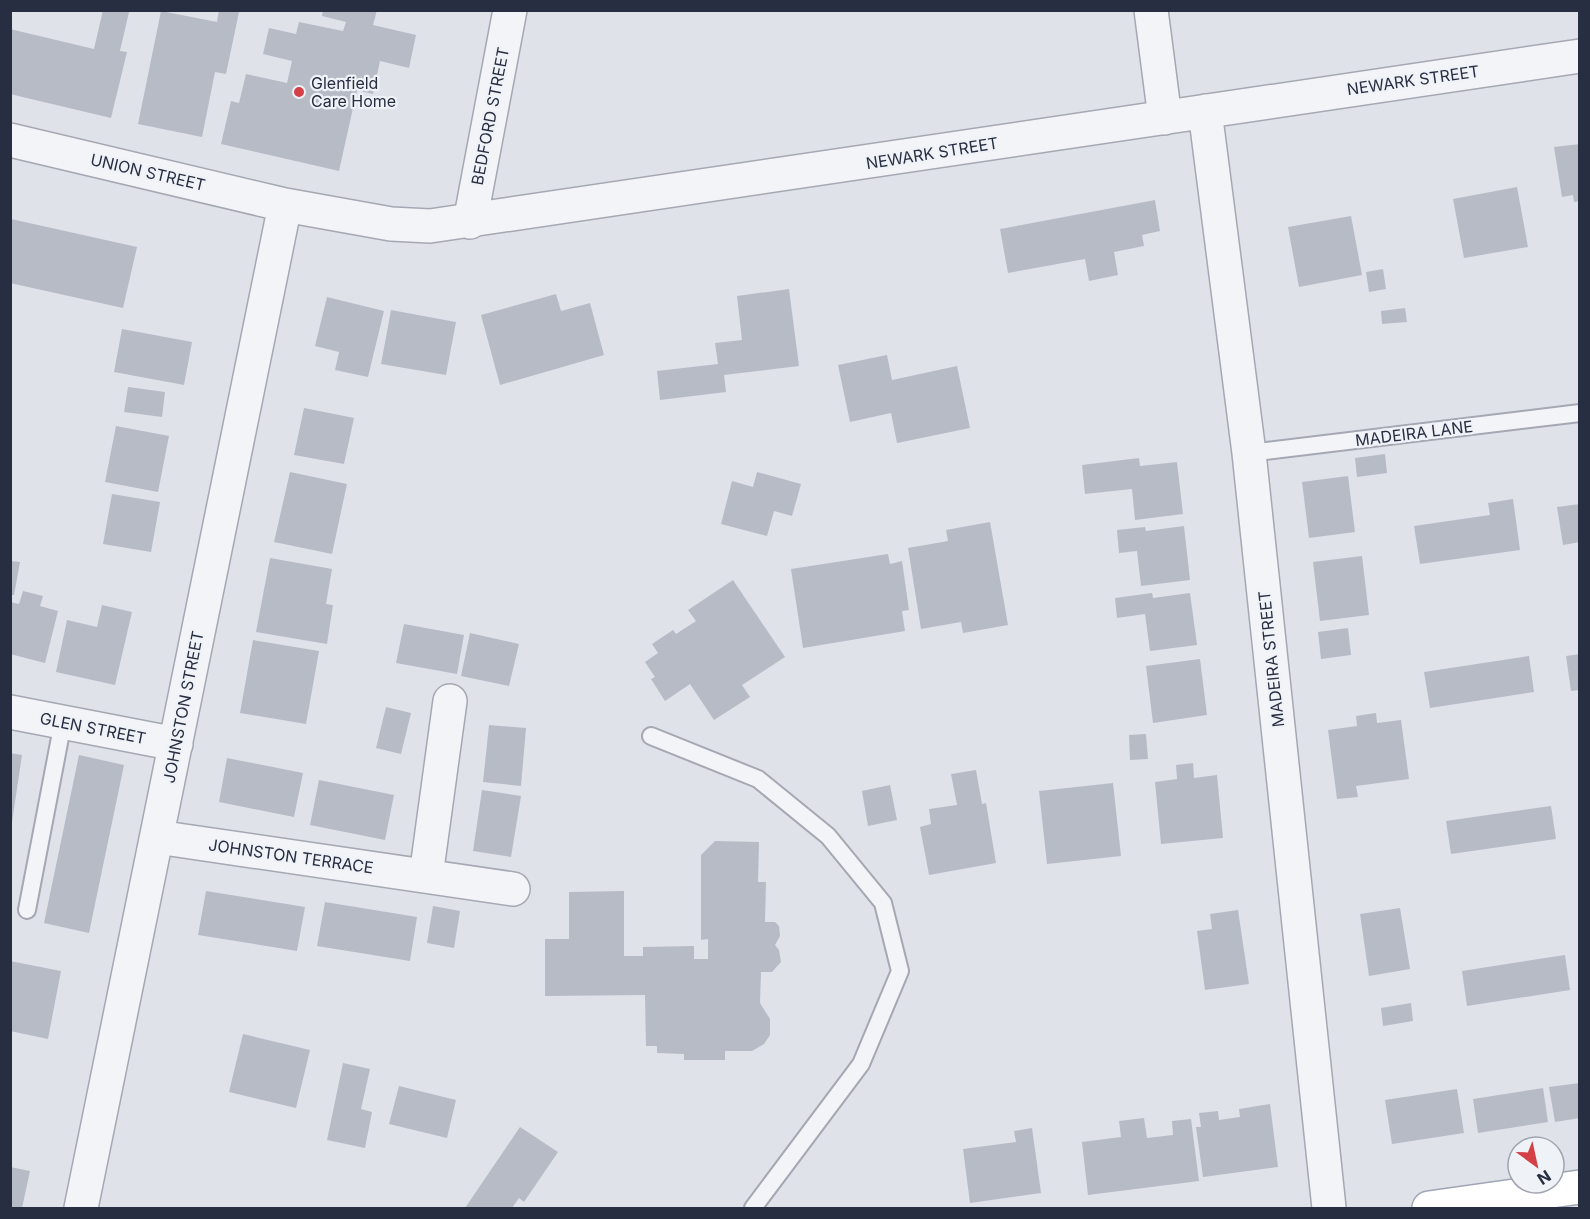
<svg xmlns="http://www.w3.org/2000/svg" width="1590" height="1219" font-family="Inter,sans-serif">
<style>
.building{fill:#b7bbc6}
.lines{fill:none;stroke-linecap:round;stroke-linejoin:round}
.lane-casing{stroke:#a5a8b3;stroke-width:20}
.street-casing{stroke:#a5a8b3;stroke-width:36}
.primary-casing{stroke:#9fa5b5;stroke-width:36}
.lane{stroke:#f3f4f7;stroke-width:16}
.street{stroke:#f3f4f7;stroke-width:33}
.primary{stroke:#fff;stroke-width:33}
.poi-dot{fill:#d34046;stroke:#eff2f7;stroke-width:2}
.labels{text-anchor:middle;dominant-baseline:central;stroke-width:4.5;stroke-linejoin:round;paint-order:stroke}
.street-label{font-size:16px;fill:#282e41;stroke:#eff2f7}
.poi-label{font-size:16px;fill:#282e41;stroke:#eff2f7;text-anchor:start}
</style>
<rect width="100%" height="100%" fill="#e0e2e9"/>
<path class="building" d="M103 10 129 12 120 51 127 52 111 118 10 94V29L94 49Z
M219 10 239 12 226 74 215 72 202 137 138 124 161 11 217 22Z
M323 10H377L373 25 416 35 409 68 380 61 373 94 357 90 339 171 221 144 231 101 239 103 246 74 287 83 292 61 263 54 269 28 296 34 299 22 343 31 346 22 322 16Z
M1580 144V201L1574 202 1573 195 1562 197 1554 147Z
M1517 187 1528 247 1464 258 1453 199Z
M1155 200 1160 231 1142 235 1144 246 1114 252 1118 275 1089 281 1085 259 1008 273 1000 229Z
M1351 216 1362 275 1299 287 1288 227Z
M11 219 137 247 123 308 10 283Z
M1383 269 1386 289 1369 292 1366 272Z
M789 289 799 366 724 375 726 392 660 400 657 371 718 364 715 343 742 340 737 296Z
M556 294 561 311 590 303 604 355 500 385 481 315Z
M327 297 384 311 368 377 335 370 339 352 315 346Z
M1405 308 1407 322 1382 324 1381 311Z
M391 310 456 322 446 375 381 364Z
M122 329 192 342 184 385 114 372Z
M887 355 892 380 957 366 970 428 897 443 891 413 850 422 838 365Z
M128 387 165 392 162 417 124 412Z
M304 408 354 418 344 464 294 455Z
M116 426 169 436 158 492 105 482Z
M1385 454 1387 473 1357 477 1355 458Z
M1139 458 1140 466 1177 462 1183 514 1135 520 1132 489 1085 494 1082 465Z
M290 472 347 484 332 554 274 542Z
M757 472 801 484 792 516 774 511 767 536 721 524 732 481 753 487Z
M1348 476 1355 532 1309 538 1302 482Z
M112 494 160 502 151 552 103 544Z
M1513 499 1520 550 1420 564 1414 526 1490 515 1488 503Z
M1580 504V542L1563 545 1557 507Z
M990 522 1008 625 963 633 961 622 921 629 908 548 948 541 946 530Z
M1184 526 1190 580 1141 586 1137 551 1119 553 1117 530 1145 527 1146 531Z
M888 554 890 564 902 561 909 610 902 611 905 631 803 648 791 569Z
M1362 556 1369 615 1320 621 1313 562Z
M270 558 332 569 326 604 333 605 327 644 256 632Z
M10 561 20 562 14 595H10Z
M733 580 785 657 742 685 750 697 714 720 690 684 665 701 651 679 655 677 645 662 658 653 652 644 673 630 676 634 696 621 688 610Z
M23 591 43 596 40 606 58 611 45 663 10 654V602L19 604Z
M1152 593 1153 598 1190 593 1197 645 1150 651 1145 614 1117 618 1115 598Z
M102 605 132 612 115 685 56 672 67 620 97 627Z
M404 624 464 635 457 674 396 663Z
M1348 628 1351 655 1321 659 1318 632Z
M470 633 519 644 509 686 461 676Z
M253 640 319 651 306 724 240 713Z
M1580 654V690L1571 691 1566 656Z
M1529 656 1534 692 1430 708 1424 672Z
M1200 659 1207 715 1153 723 1146 666Z
M386 707 411 713 401 754 376 748Z
M1376 713 1377 723 1401 720 1409 779 1356 786 1358 797 1337 799 1328 730 1357 726 1356 716Z
M489 725 526 728 521 786 483 782Z
M1146 734 1148 759 1130 760 1129 735Z
M10 753 22 755 12 822H10Z
M79 755 124 765 89 933 44 923Z
M227 758 303 773 294 817 219 802Z
M1193 763 1194 778 1217 775 1223 838 1161 844 1155 782 1177 779 1176 765Z
M976 770 982 804 986 803 996 863 929 875 920 827 931 824 929 809 957 805 951 774Z
M319 780 394 795 385 840 310 825Z
M1113 783 1121 856 1047 864 1039 791Z
M890 785 897 820 868 826 862 791Z
M482 790 521 796 511 857 473 851Z
M1551 806 1556 839 1451 854 1446 821Z
M715 841 759 842 758 882H766L765 922H775L779 926 780 936 775 945 779 950 781 962 772 972H761L760 1003 770 1019V1035L764 1044 752 1051H725V1060H684V1054L657 1053V1046H646L645 995 545 996V939H569V892L624 891V956H643V947L694 946V959H708V939L701 940V855Z
M206 891 305 907 297 951 198 935Z
M325 902 417 917 410 961 317 946Z
M433 906 460 911 454 948 427 943Z
M1400 908 1410 969 1369 976 1360 914Z
M1238 910 1249 984 1205 990 1197 931 1212 929 1210 914Z
M1565 955 1570 990 1467 1006 1462 971Z
M10 961 61 971 48 1039 10 1031Z
M1411 1003 1413 1021 1383 1026 1381 1008Z
M243 1034 310 1050 296 1108 229 1092Z
M343 1063 370 1069 361 1109 372 1112 365 1148 327 1140Z
M1580 1083V1118L1555 1122 1549 1087Z
M399 1086 456 1100 447 1138 389 1124Z
M1543 1088 1548 1122 1478 1133 1473 1099Z
M1457 1089 1464 1133 1392 1144 1385 1100Z
M1270 1104 1278 1167 1203 1177 1196 1127H1201L1199 1113 1218 1111 1219 1120 1240 1117 1239 1109Z
M1144 1118 1147 1138 1173 1135 1172 1121 1191 1119 1199 1181 1088 1195 1082 1142 1121 1137 1119 1121Z
M520 1127 558 1152 524 1202 519 1198 512 1208H465Z
M1032 1128 1041 1193 970 1203 963 1149 1016 1142 1014 1131Z
M10 1167 30 1171 22 1208H10Z"/>
<g class="lines">
<defs>
<path id="lane" d="M1249 453 1580 413
M651 736 758 779 828 836 883 903 900 971 861 1064 753 1208
M27 910 63 722"/>
<path id="street" d="M1151 10 1165 118
M1205 111 1249 453 1329 1208
M10 140 285 205 391 224 430 226 1580 56
M470 222 510 10
M10 712 176 744
M157 837 513 889
M426 876 450 701
M81 1208 285 205"/>
<path id="primary" d="M1429 1208 1580 1187"/>
</defs>
<use href="#lane" class="lane-casing"/>
<use href="#street" class="street-casing"/>
<use href="#primary" class="primary-casing"/>
<use href="#lane" class="lane"/>
<use href="#street" class="street"/>
<use href="#primary" class="primary"/>
</g>
<circle class="poi-dot" cx="299" cy="92" r="6"/>
<g class="labels">
<g class="street-label">
<text transform="translate(1413 80) rotate(-8)">NEWARK STREET</text>
<text transform="translate(490 116) rotate(-79)">BEDFORD STREET</text>
<text transform="translate(932 153) rotate(-9)">NEWARK STREET</text>
<text transform="translate(148 172) rotate(13)">UNION STREET</text>
<text transform="translate(1414 433) rotate(-7)">MADEIRA LANE</text>
<text transform="translate(1271 659) rotate(-96)">MADEIRA STREET</text>
<text transform="translate(183 707) rotate(-79)">JOHNSTON STREET</text>
<text transform="translate(93 728) rotate(11)">GLEN STREET</text>
<text transform="translate(291 856) rotate(8)">JOHNSTON TERRACE</text>
</g>
<g class="poi-label">
<text x="311" y="83">Glenfield<tspan x="311" dy="18">Care Home</tspan></text>
</g>
</g>
<rect width="1590" height="1219" fill="none" stroke="#282e41" stroke-width="24"/>
<g transform="translate(1536 1165) rotate(147)"><circle r="28" fill="#eff2f7" stroke="#9fa4ae" stroke-width="1.5"/>
<path d="M0-4.5L10 22L0 15L-10 22Z" fill="#d34046"/>
<text y="-9" font-size="16" font-weight="bold" text-anchor="middle" fill="#282e41">N</text>
</g>
</svg>
